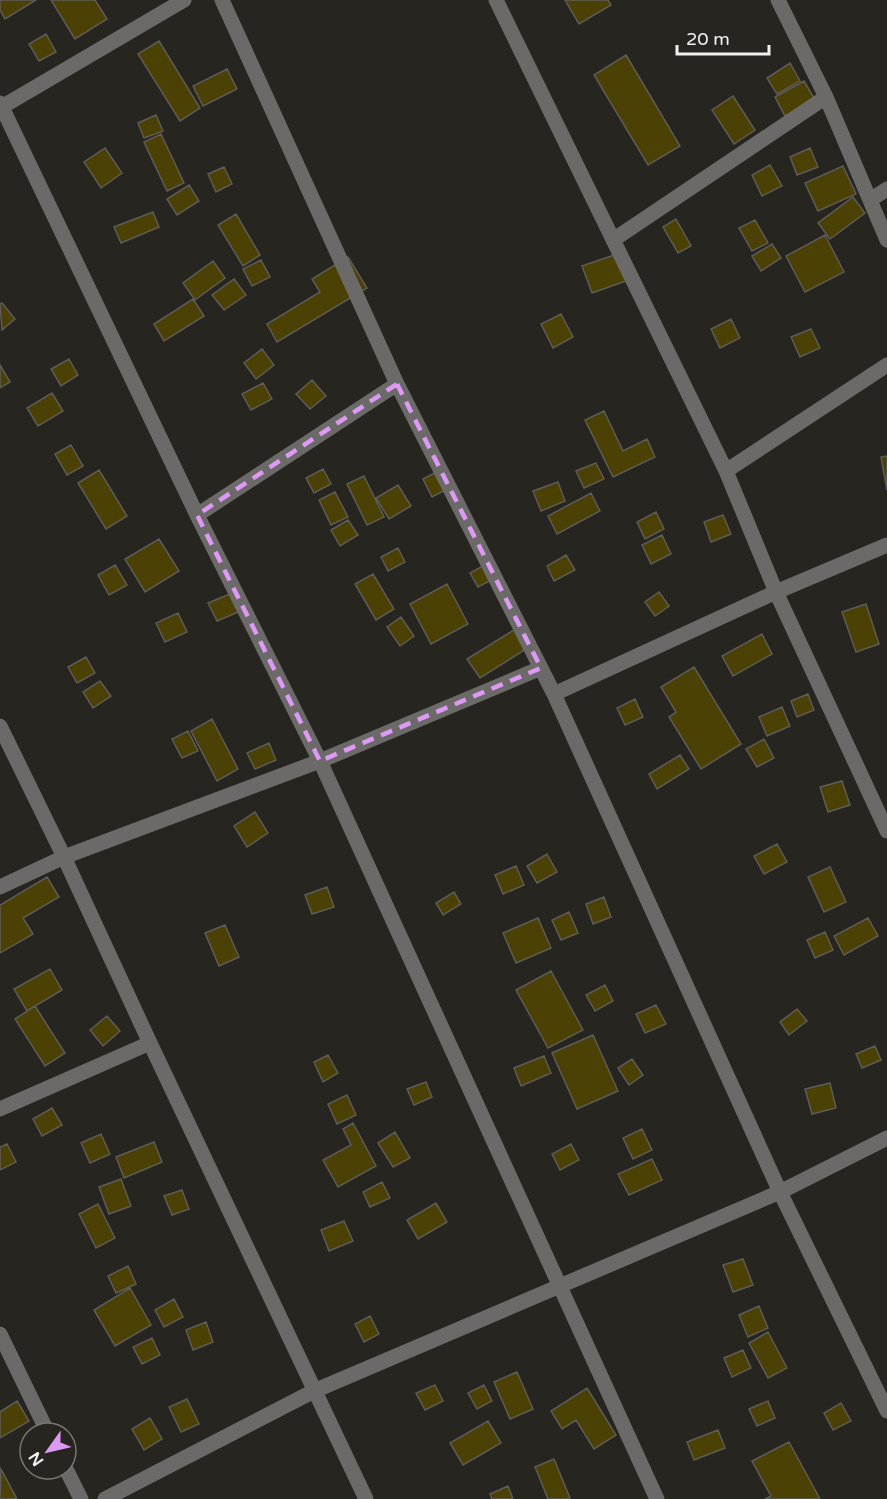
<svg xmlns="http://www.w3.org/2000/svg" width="887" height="1499" font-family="'Varela Round',sans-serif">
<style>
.building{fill:#4c4105;stroke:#5e5c57;stroke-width:1.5}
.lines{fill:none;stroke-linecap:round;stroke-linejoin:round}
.minor{stroke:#6b6a68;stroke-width:15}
.marked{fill:none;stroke:#dd99f3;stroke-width:4.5;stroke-dasharray:12 8;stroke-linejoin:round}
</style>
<rect width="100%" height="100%" fill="#262520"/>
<path class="building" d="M0 0H36L5 19 0 10Z
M51 0H95L107 19 75 39Z
M565 0H608L611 5 579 24Z
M46 34 56 52 39 61 29 44Z
M159 41 200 108 180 121 138 54Z
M626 55 680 146 648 165 594 75Z
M790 63 800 81 777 94 767 78Z
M227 69 237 89 203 106 193 86Z
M804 81 815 100 785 116 775 97Z
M733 96 755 130 734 144 712 110Z
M156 115 163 131 144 138 138 123Z
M161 134 184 183 167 191 144 142Z
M105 148 122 173 101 188 84 162Z
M810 148 818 167 797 175 790 157Z
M770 165 782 186 762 196 752 175Z
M843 166 856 194 818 211 805 183Z
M224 167 232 184 216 192 208 174Z
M189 185 199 201 177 215 167 199Z
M853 197 865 213 830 239 818 223Z
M153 212 159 227 121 243 114 227Z
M236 214 260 255 243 266 218 225Z
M676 219 691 246 678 253 663 227Z
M755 220 768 243 752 251 739 228Z
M825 235 844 272 805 292 786 256Z
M772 244 781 258 761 271 752 256Z
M617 254 626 281 592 293 582 266Z
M348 257 367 288 277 342 267 324 320 292 312 279Z
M261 260 270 277 252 286 243 269Z
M213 261 225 278 195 300 183 283Z
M234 279 246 295 224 310 212 295Z
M193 299 204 316 164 341 154 324Z
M2 303 15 319 2 330 0 304Z
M561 314 573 337 553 348 541 324Z
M731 319 740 338 720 348 711 329Z
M811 329 820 348 800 357 791 337Z
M262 349 274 365 256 379 244 363Z
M69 359 78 375 61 386 51 369Z
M0 365 10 382 0 388Z
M312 380 326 396 310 409 296 394Z
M263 383 272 399 251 410 242 394Z
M52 393 63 411 38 426 27 408Z
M604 411 623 451 647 439 655 457 613 477 585 420Z
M71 445 83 466 67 475 55 454Z
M887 456V490L881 457Z
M596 463 604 479 584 488 576 471Z
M323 469 331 484 314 493 306 478Z
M442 469 451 487 432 497 423 479Z
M99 470 127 516 106 529 78 483Z
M364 476 384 517 367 525 347 484Z
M558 482 565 501 541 511 533 491Z
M398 485 411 506 389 519 376 498Z
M335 492 348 517 331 525 319 500Z
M591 493 600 511 557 534 548 516Z
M656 512 664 529 645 539 637 522Z
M723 515 731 534 711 542 704 522Z
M348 520 358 535 340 546 331 530Z
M662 535 671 554 651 564 642 545Z
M159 539 179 571 145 592 125 559Z
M398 548 405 562 388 571 381 557Z
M566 555 575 570 554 581 547 566Z
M490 562 497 577 478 587 470 573Z
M115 565 127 585 109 595 98 575Z
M373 574 394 609 376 620 355 584Z
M447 584 468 624 431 644 410 604Z
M237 591 245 609 217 621 208 603Z
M659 592 669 606 655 616 645 602Z
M866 604 879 644 856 652 842 612Z
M178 613 187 632 165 642 156 623Z
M401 617 414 636 400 646 387 627Z
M517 628 529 647 480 678 467 659Z
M762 634 772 654 733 676 722 656Z
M86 657 95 673 77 683 68 667Z
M694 667 741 744 701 769 669 717 676 712 661 687Z
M100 681 111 696 93 708 83 692Z
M808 694 814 710 797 717 791 701Z
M635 699 643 717 625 725 617 708Z
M782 707 790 726 767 736 759 717Z
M212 719 238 769 217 781 191 731Z
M188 731 198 751 182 758 172 739Z
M764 739 774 758 757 767 746 749Z
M269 743 276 760 255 769 247 753Z
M680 755 689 769 657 789 649 774Z
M842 781 850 805 828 812 820 787Z
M255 812 268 833 247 847 234 826Z
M777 844 787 862 764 874 754 856Z
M547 854 557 872 537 883 527 866Z
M516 866 524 885 503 894 495 875Z
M830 867 846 902 824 912 808 877Z
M47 877 59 897 23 918 33 934 0 953V905Z
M327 887 334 907 312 914 305 895Z
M454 892 461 904 443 915 436 903Z
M604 897 611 917 593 924 586 904Z
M569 912 578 933 561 940 552 920Z
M538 918 551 948 516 963 503 933Z
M868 918 878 936 844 955 834 936Z
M225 925 239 957 219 966 205 933Z
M825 932 833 950 815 958 807 940Z
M50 969 62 990 27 1011 14 989Z
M551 971 583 1030 548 1048 516 990Z
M605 985 613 1001 595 1011 586 995Z
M656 1005 666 1024 645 1033 636 1014Z
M35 1006 65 1053 45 1066 15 1019Z
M797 1009 807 1021 789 1035 780 1022Z
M107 1016 120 1031 103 1046 90 1030Z
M593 1035 618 1091 577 1109 552 1053Z
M875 1046 881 1060 862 1068 856 1054Z
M328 1055 338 1073 323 1082 314 1062Z
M544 1056 551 1073 521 1086 514 1068Z
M632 1059 643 1075 629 1085 618 1068Z
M426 1082 432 1097 414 1105 407 1089Z
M830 1083 836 1108 812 1114 805 1089Z
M347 1095 356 1115 337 1124 328 1104Z
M52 1108 62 1125 42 1136 33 1119Z
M353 1123 376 1166 338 1187 323 1160 351 1145 343 1129Z
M642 1129 652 1150 633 1159 623 1138Z
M395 1132 410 1158 393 1167 378 1143Z
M101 1134 110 1154 90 1163 81 1143Z
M154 1142 162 1162 124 1178 116 1157Z
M7 1144 16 1162 0 1170V1147Z
M571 1144 579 1160 560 1170 552 1154Z
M652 1159 662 1180 629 1195 618 1174Z
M121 1179 131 1206 109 1214 99 1187Z
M382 1182 390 1198 370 1207 363 1192Z
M182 1190 189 1209 172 1215 164 1196Z
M436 1203 447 1222 418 1239 407 1220Z
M98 1204 115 1238 96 1248 79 1214Z
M344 1221 353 1241 329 1251 321 1230Z
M743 1259 753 1285 733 1292 723 1265Z
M128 1266 136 1284 116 1293 108 1276Z
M130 1288 151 1325 115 1346 94 1310Z
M174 1299 183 1317 164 1327 155 1310Z
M759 1306 768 1328 748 1337 739 1315Z
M370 1316 379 1334 364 1342 355 1324Z
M206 1322 213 1342 193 1350 186 1330Z
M768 1332 787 1368 768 1378 749 1343Z
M152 1338 160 1355 142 1364 133 1347Z
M743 1350 751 1368 732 1377 724 1358Z
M517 1372 533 1409 510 1419 494 1382Z
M435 1385 443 1401 425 1410 416 1393Z
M484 1385 492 1401 477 1409 468 1393Z
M587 1388 616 1435 594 1449 576 1420 562 1429 551 1411Z
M187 1399 199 1424 181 1432 169 1407Z
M17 1401 29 1421 0 1438V1412Z
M768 1401 775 1418 757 1426 749 1409Z
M841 1403 851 1421 833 1430 824 1413Z
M150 1418 162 1439 144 1450 132 1429Z
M488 1421 501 1443 463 1465 450 1443Z
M718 1430 725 1448 694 1460 687 1442Z
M789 1442 820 1499H765L771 1496 752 1461Z
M554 1459 570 1498 567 1499H548L535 1467Z
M1 1469 17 1499H0Z
M508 1486 513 1499H492L490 1494Z"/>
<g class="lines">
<path class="minor" d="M222 0 397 384 554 694 780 1192 887 1411
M496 0 726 471 776 592 887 831
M778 0 826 97 887 240
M0 103 197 515 320 761 657 1499
M0 108 184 0
M870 200 887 189
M613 240 826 97
M726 471 887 365
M197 515 397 384
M554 694 776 592 887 545
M0 726 64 857 150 1043 366 1499
M0 887 64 857 320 761 541 668
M0 1109 150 1043
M0 1334 48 1433
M66 1469 81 1499
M105 1499 314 1391 780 1192 887 1138"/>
</g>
<path class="marked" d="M397 384 541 668 320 761 197 515Z"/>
<g transform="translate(48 1451) rotate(236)"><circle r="28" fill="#262520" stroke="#787772" stroke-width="1.5"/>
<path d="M0-4.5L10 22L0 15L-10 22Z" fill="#dd99f3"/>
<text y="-9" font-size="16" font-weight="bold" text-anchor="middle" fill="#f2f1ee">N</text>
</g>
<path d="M677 45v9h92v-9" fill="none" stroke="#f2f1ee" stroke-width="3"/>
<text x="686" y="45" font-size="18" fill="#f2f1ee" stroke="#262520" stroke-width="4.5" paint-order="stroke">20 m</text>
</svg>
